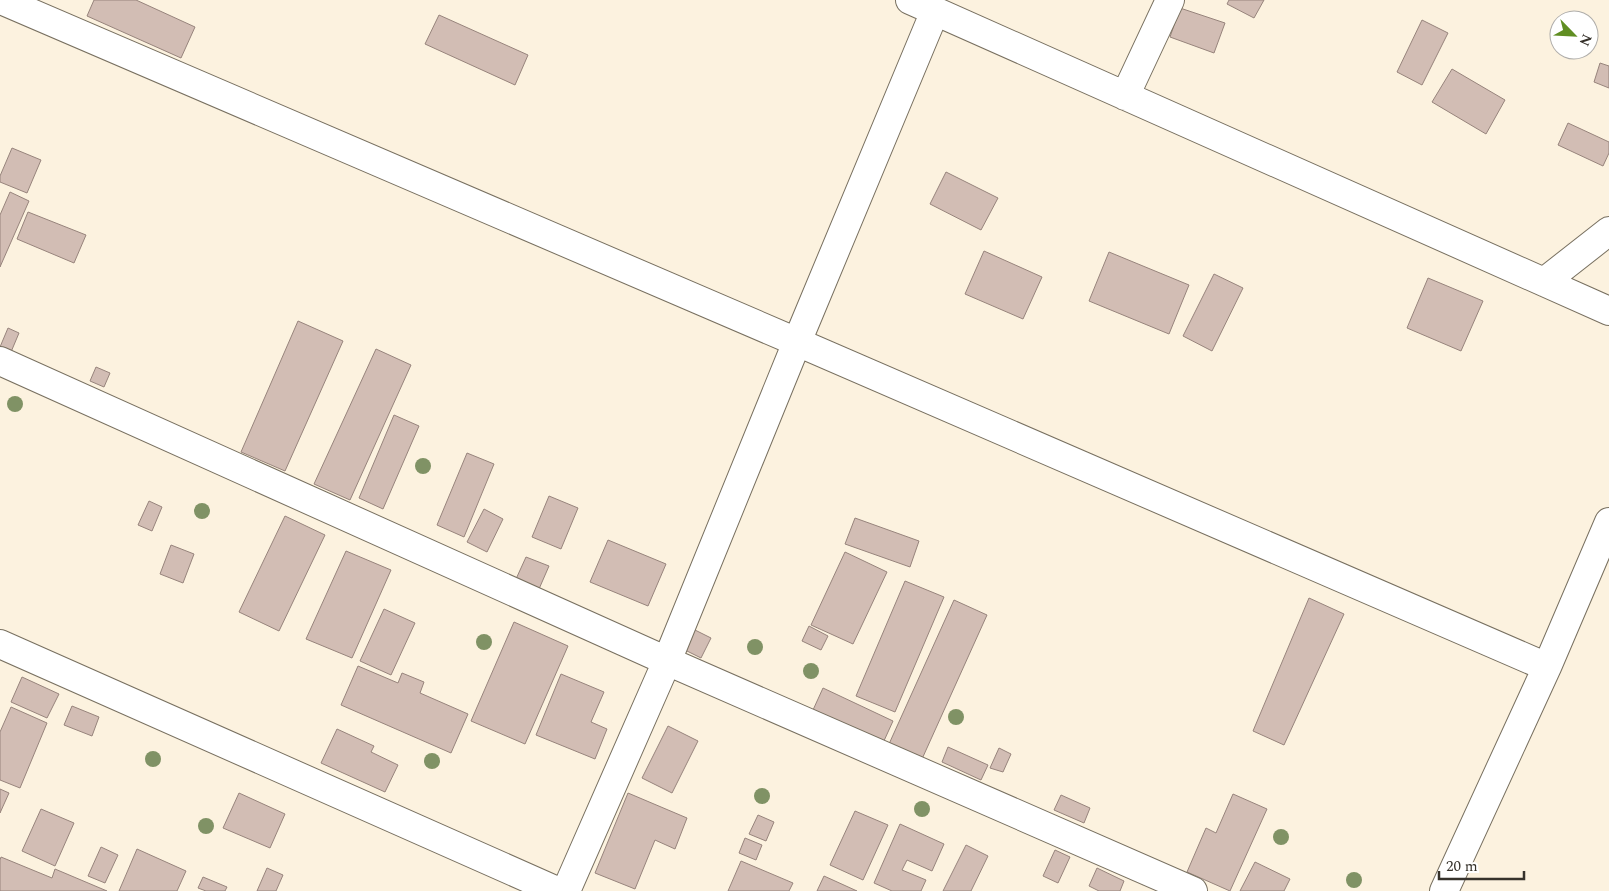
<svg xmlns="http://www.w3.org/2000/svg" width="1609" height="891" font-family="Spectral,serif">
<style>
.building{fill:#d2bdb4;stroke:#97847c}
.lines{fill:none;stroke-linecap:round;stroke-linejoin:round}
.street-casing{stroke:#787060;stroke-width:30}
.street{stroke:#fff;stroke-width:28}
.tree{fill:#809265}
</style>
<rect width="100%" height="100%" fill="#fcf2df"/>
<path class="building" d="M94 0H136L195 27 181 58 87 16Z
M1229 0H1264L1254 18 1227 4Z
M1180 8 1225 23 1214 53 1170 37Z
M439 15 528 55 515 85 425 44Z
M1422 20 1448 33 1422 85 1397 72Z
M1600 63 1609 66V88L1594 82Z
M1452 69 1505 100 1486 134 1432 102Z
M1568 123 1609 142V153L1603 166 1558 145Z
M12 148 41 160 27 193 0 182V176Z
M946 172 998 198 981 230 930 204Z
M10 192 29 201 0 267V215Z
M28 212 86 235 74 263 17 239Z
M984 251 1042 277 1023 319 965 294Z
M1109 252 1189 285 1169 334 1089 301Z
M1214 274 1243 288 1212 351 1183 336Z
M1428 278 1483 301 1461 351 1407 328Z
M298 321 343 341 285 471 241 452Z
M8 328 19 333 11 352 0 347Z
M376 349 411 365 350 500 314 484Z
M96 367 110 373 104 387 90 381Z
M394 415 419 426 383 509 359 498Z
M467 453 494 464 464 537 437 525Z
M549 496 578 508 561 549 532 537Z
M149 501 162 507 152 531 138 525Z
M484 509 503 519 487 552 467 542Z
M285 516 325 535 279 631 239 612Z
M855 518 919 541 910 567 845 544Z
M608 540 666 564 648 606 590 582Z
M171 545 194 554 183 583 160 574Z
M346 551 391 570 352 658 306 639Z
M845 552 887 572 853 644 811 625Z
M526 557 549 566 539 589 516 579Z
M905 581 944 597 895 712 856 696Z
M1309 598 1344 614 1284 745 1253 731Z
M954 600 987 615 922 759 889 744Z
M384 609 415 623 391 675 360 661Z
M514 622 568 646 525 744 471 721Z
M809 626 828 636 821 650 802 641Z
M693 629 711 638 701 658 683 649Z
M358 666 398 683 402 673 424 682 420 693 468 714 451 753 341 705Z
M561 674 604 692 591 722 607 729 595 759 536 735Z
M22 677 59 694 47 718 11 702Z
M823 688 893 721 883 743 813 710Z
M72 706 99 717 92 736 64 725Z
M11 707 47 723 20 788 0 780V732Z
M668 726 698 741 672 793 642 778Z
M337 729 374 746 371 752 398 765 385 792 321 763Z
M948 747 988 765 981 780 942 762Z
M999 748 1011 754 1003 772 990 768Z
M0 789 9 793 0 813Z
M239 793 285 814 270 848 223 828Z
M628 793 687 818 675 849 655 840 635 889 595 873Z
M1233 794 1267 809 1230 891 1187 872 1206 828 1216 833Z
M1061 795 1090 808 1084 823 1054 810Z
M41 809 74 823 55 866 22 851Z
M855 811 888 825 863 880 830 865Z
M758 815 774 822 766 841 749 834Z
M900 824 944 844 932 871 907 860 902 870 926 880 921 891H892L874 883Z
M745 838 762 845 756 860 739 853Z
M966 845 988 856 971 891H943Z
M101 847 118 855 105 883 88 876Z
M137 849 186 871 177 891H119Z
M1055 850 1070 857 1058 883 1043 876Z
M1 857 52 878 55 869 107 891H0V860Z
M741 861 793 883 789 891H728Z
M1255 862 1290 879 1284 891H1240Z
M267 868 283 875 276 891H257Z
M1097 868 1124 881 1120 891H1099L1089 886Z
M824 876 857 891H817Z
M203 877 227 887 225 891H206L198 888Z"/>
<g class="lines">
<defs>
<path id="street" d="M1 0 797 342 1547 667
M910 0 1609 311
M1125 96 1170 0
M1544 282 1609 231
M0 361 667 661 1193 891
M0 644 557 891
M566 891 667 661 797 342 935 11
M1444 891 1547 667 1609 522"/>
</defs>
<use href="#street" class="street-casing"/>
<use href="#street" class="street"/>
</g>
<g class="tree">
<circle cx="15" cy="404" r="8"/>
<circle cx="423" cy="466" r="8"/>
<circle cx="202" cy="511" r="8"/>
<circle cx="484" cy="642" r="8"/>
<circle cx="755" cy="647" r="8"/>
<circle cx="811" cy="671" r="8"/>
<circle cx="956" cy="717" r="8"/>
<circle cx="153" cy="759" r="8"/>
<circle cx="432" cy="761" r="8"/>
<circle cx="762" cy="796" r="8"/>
<circle cx="922" cy="809" r="8"/>
<circle cx="206" cy="826" r="8"/>
<circle cx="1281" cy="837" r="8"/>
<circle cx="1354" cy="880" r="8"/>
</g>
<g transform="translate(1574 35) rotate(114)"><circle r="24" fill="#ffffff" stroke="#afadaa"/>
<path d="M0-4L9 19L0 12L-9 19Z" fill="#608e22"/>
<text y="-8" font-size="14" font-weight="bold" text-anchor="middle" fill="#36322b">N</text>
</g>
<path d="M1439 871v8h85v-8" fill="none" stroke="#36322b" stroke-width="2.5"/>
<text x="1446" y="871" font-size="15" fill="#36322b" stroke="#ffffff" stroke-width="4" paint-order="stroke">20 m</text>
</svg>
